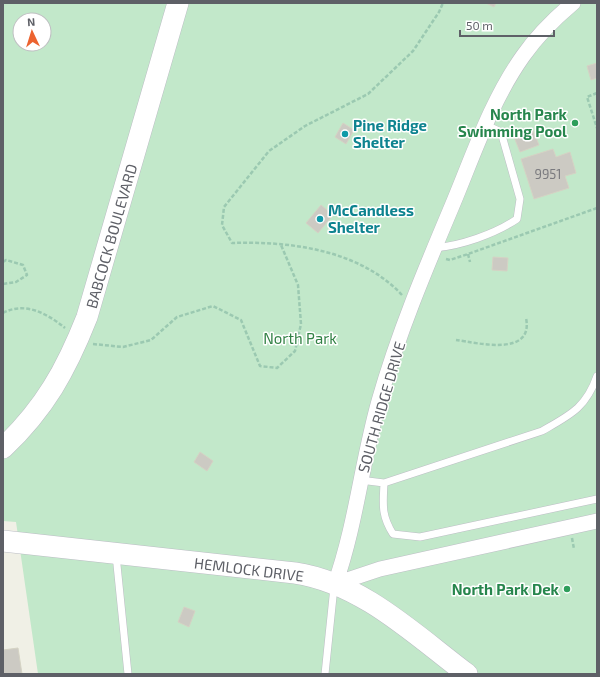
<svg xmlns="http://www.w3.org/2000/svg" width="600" height="677" font-family="'Exo 2',sans-serif">
<style>
.green{fill:#c2e8ca;fill-rule:evenodd}
.building{fill:#cccac3;stroke:#d5d3c4}
.lines{fill:none;stroke-linecap:round;stroke-linejoin:round}
.lane-casing{stroke:#bdbec5;stroke-width:8}
.street-casing{stroke:#bdbec5;stroke-width:16}
.secondary-casing{stroke:#bbbdc4;stroke-width:22}
.path{stroke:#9bc9b1;stroke-width:2.5;stroke-dasharray:4 2;stroke-linecap:butt}
.lane{stroke:#fff;stroke-width:7}
.street{stroke:#fff;stroke-width:15}
.secondary{stroke:#fff;stroke-width:21}
.leisure-dot{fill:#2e9e5b;stroke:#fff;stroke-width:1.5}
.culture-dot{fill:#0f9aa8;stroke:#fff;stroke-width:1.5}
.labels{text-anchor:middle;dominant-baseline:central;stroke-width:3;stroke-linejoin:round;paint-order:stroke}
.number-label{font-size:13px;fill:#7a7a7e}
.leisure-label{font-size:15px;font-weight:bold;fill:#27864d;stroke:#fff;text-anchor:end}
.culture-label{font-size:15px;font-weight:bold;fill:#0d838f;stroke:#fff;text-anchor:start}
.street-label{font-size:15px;fill:#5e6067;stroke:#fff}
.park-label{font-size:15px;fill:#328145;stroke:#fff}
</style>
<rect width="100%" height="100%" fill="#f0f0e6"/>
<path class="green" d="M3 3H597V674H38L16 522 3 521ZM20 20H44V44H20Z"/>
<path class="building" d="M486 3H496L494 7Z
M597 63V78L591 80 587 66Z
M343 123 354 130 346 144 335 137Z
M533 130 539 145 520 152 514 137Z
M553 149 556 157 570 152 576 173 565 176 569 188 534 199 521 159Z
M321 205 333 215 318 233 306 223Z
M493 257 508 258 507 271 492 270Z
M200 452 213 461 207 471 194 462Z
M184 607 195 611 189 627 178 622Z
M18 648 22 674H3V650Z"/>
<g class="lines">
<defs>
<path id="lane" d="M434 248C460 246 495 234 517 219L520 199 501 132 486 125
M360 480 384 483 542 431C570 415 586 408 597 376
M384 483C383 504 381 515 393 534L420 537 597 499
M116 555 128 674
M325 674 334 587"/>
<path id="street" d="M335 584C356 525 362 461 379 401 398 334 425 270 452 206 473 156 491 101 523 56 537 36 554 19 573 3
M335 584 380 569 597 521"/>
<path id="secondary" d="M3 448C45 408 66 370 87 317L178 3
M3 541 295 573C362 583 415 635 467 674"/>
</defs>
<use href="#lane" class="lane-casing"/>
<use href="#street" class="street-casing"/>
<use href="#secondary" class="secondary-casing"/>
<path class="path" d="M597 93 587 97 597 128
M468 254 470 262
M446 259 450 260 468 254 597 208
M3 262 6 260 23 265 27 275 16 282 3 284
M402 295C360 250 291 241 232 243L222 225 224 207 269 151 305 126 368 94 413 51 439 12 443 3
M3 313C25 301 48 314 65 328
M456 340C478 343 534 357 526 318
M93 344 123 347 151 340 177 317 213 306 241 320 260 366 277 368 295 351 301 324 298 285 281 245
M572 538 574 549"/>
<use href="#lane" class="lane"/>
<use href="#street" class="street"/>
<use href="#secondary" class="secondary"/>
</g>
<g class="leisure-dot">
<circle cx="575" cy="123" r="4"/>
<circle cx="567" cy="589" r="4"/>
</g>
<g class="culture-dot">
<circle cx="345" cy="134" r="4"/>
<circle cx="320" cy="219" r="4"/>
</g>
<g class="labels">
<g class="number-label">
<text x="548" y="174">9951</text>
</g>
<g class="leisure-label">
<text x="567" y="114">North Park<tspan x="567" dy="17">Swimming Pool</tspan></text>
<text x="559" y="589">North Park Dek</text>
</g>
<g class="culture-label">
<text x="353" y="125">Pine Ridge<tspan x="353" dy="17">Shelter</tspan></text>
<text x="328" y="210">McCandless<tspan x="328" dy="17">Shelter</tspan></text>
</g>
<g class="street-label">
<text transform="translate(111 236) rotate(-74)">BABCOCK BOULEVARD</text>
<text transform="translate(381 407) rotate(-74)">SOUTH RIDGE DRIVE</text>
<text transform="translate(249 569) rotate(7)">HEMLOCK DRIVE</text>
</g>
<g class="park-label">
<text x="300" y="338">North Park</text>
</g>
</g>
<rect width="600" height="677" fill="none" stroke="#5e6067" stroke-width="8"/>
<g transform="translate(32 32) rotate(356)"><circle r="19" fill="#ffffff" stroke="#bfbfc2"/>
<path d="M0-3L7 15L0 10L-7 15Z" fill="#ec6330"/>
<text y="-6" font-size="11" font-weight="bold" text-anchor="middle" fill="#5e6067">N</text>
</g>
<path d="M460 30v6h94v-6" fill="none" stroke="#5e6067" stroke-width="2"/>
<text x="466" y="30" font-size="12" fill="#5e6067" stroke="#ffffff" stroke-width="3" paint-order="stroke">50 m</text>
</svg>
